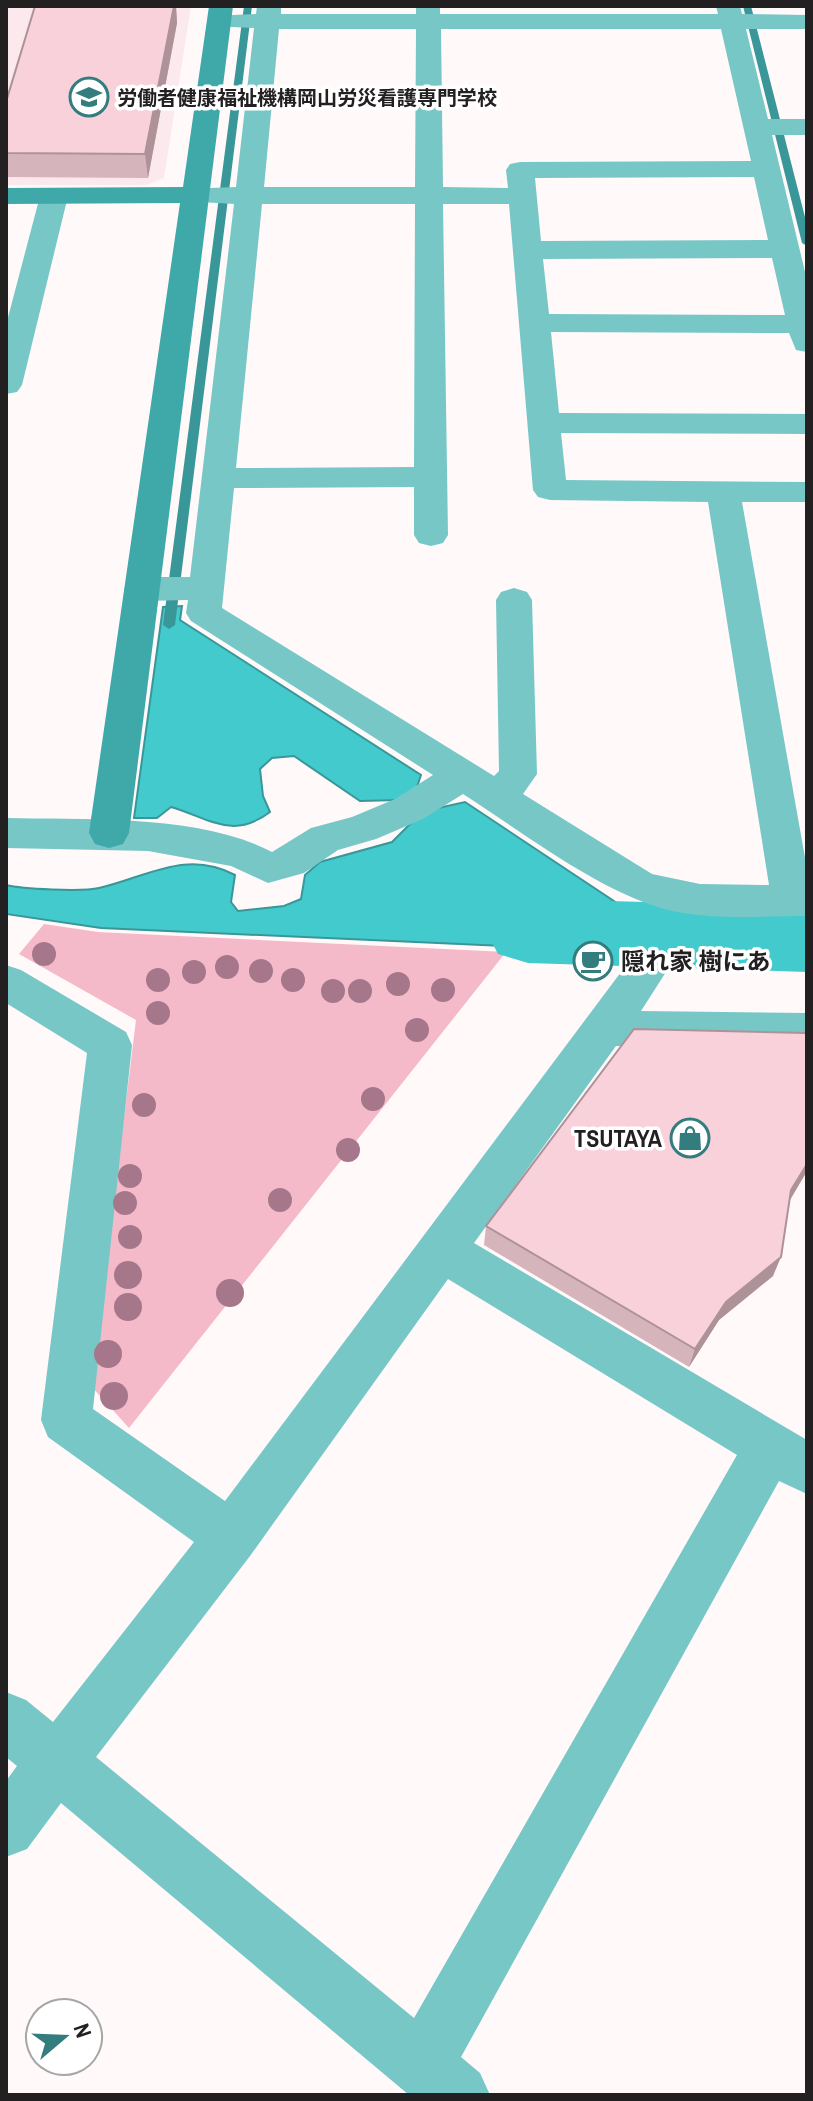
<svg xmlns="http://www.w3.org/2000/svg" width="813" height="2101" font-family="'Archivo Narrow','Noto Sans JP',sans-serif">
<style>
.built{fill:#fce9ee}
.green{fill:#f5baca}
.water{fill:#43cacc;stroke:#399799;stroke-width:2}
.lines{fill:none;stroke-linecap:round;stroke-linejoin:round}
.stream{fill:#399799;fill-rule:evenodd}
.river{fill:#43cacc;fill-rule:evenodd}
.street{fill:#77c7c7;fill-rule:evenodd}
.secondary{fill:#3fa8a9;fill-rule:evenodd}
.tree{fill:#a6778b}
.wall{fill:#d5b4bc}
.shaded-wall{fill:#ae9299}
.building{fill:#f8d1db;stroke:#ae9299;stroke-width:2}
.labels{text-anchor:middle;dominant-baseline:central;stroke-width:7;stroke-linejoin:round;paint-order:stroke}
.far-poi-label{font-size:20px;font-weight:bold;fill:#232021;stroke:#fff;text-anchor:start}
.poi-label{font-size:24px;font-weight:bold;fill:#232021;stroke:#fff;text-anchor:start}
</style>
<rect width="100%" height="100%" fill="#fff9fa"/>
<path class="built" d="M6 6H191L164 178 146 185H6Z"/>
<path class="green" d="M44 924 98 932 506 952 129 1428 91 1386 136 1020 19 954Z"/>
<path class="water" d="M182 606 180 620 421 775 415 793 434 809 465 802 623 907 670 913 637 952 101 928 6 914V885C22 889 82 892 99 888 147 877 186 849 235 875L231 902 238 911 284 906 301 899 305 875 320 862 392 842 421 813 400 800 360 801 294 756 272 758 260 769 263 796 270 812C233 840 211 819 171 807L157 818H134L163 607Z"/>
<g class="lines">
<path class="stream" d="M244 6H252L175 625 169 629 163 625Z
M743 6H751L807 225V246L802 243Z"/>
<path class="river" d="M528 899 807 906V972L528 963 498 954 486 931 498 908Z"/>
<path class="street" d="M257 6H281V14H416V6H440V14H718L716 6H740L742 14 807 15V29H746L768 119H807V135H772L807 280V352L796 350 789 333 551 332 559 413 807 414V434L561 433 566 480 807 482V502H742L807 869V916C764 916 720 920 677 912 607 898 524 833 463 794L423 819 376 839 338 850 304 873 268 883 231 866 148 851 6 848V818C85 820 201 814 272 852L311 828 352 817 395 799 433 775 191 621 186 613 188 600 142 601 129 597 124 589 129 581 142 577H190L234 204 185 201 181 195 185 189 236 187 254 28 210 26 207 21 210 16 256 14ZM279 29H416L415 187H264ZM441 29H721L751 161 520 162 510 164 506 170 508 188 443 187ZM754 177 768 240 541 241 535 178ZM262 204H415L414 467 236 468ZM443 204H509L533 490 538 497 550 500 708 502 769 885 700 884 652 874 523 794 537 774 532 600 527 592 514 588 501 592 496 600 499 771 494 776 222 608 234 488 414 487V535L419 543 431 546 443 543 448 535ZM772 258 785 315 549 314 543 259Z
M54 188 64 190 68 196 22 385 17 392 6 394V325L40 196 44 190Z
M645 955 660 960 666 972 641 1011 807 1013V1049L616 1046 474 1243 807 1440V1494L779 1481 461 2057 480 2073 490 2095H409L61 1803 27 1849 6 1857V1781L17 1766 6 1757V1692L26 1700 53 1722 194 1542 48 1437 41 1420 87 1053 6 1003V965L21 970 126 1032 132 1045 93 1409 225 1501 630 960ZM448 1279 737 1455 414 2018 96 1757 250 1556Z"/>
<path class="secondary" d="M209 6H233L129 833 123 844 109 848 95 844 89 833 180 203 6 204V188L183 187Z"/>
</g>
<g class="tree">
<circle cx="44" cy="954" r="12"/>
<circle cx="227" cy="967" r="12"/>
<circle cx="261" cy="971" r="12"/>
<circle cx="194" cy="972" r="12"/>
<circle cx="158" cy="980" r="12"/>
<circle cx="293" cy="980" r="12"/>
<circle cx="398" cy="984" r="12"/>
<circle cx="443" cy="990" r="12"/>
<circle cx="333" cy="991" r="12"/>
<circle cx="360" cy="991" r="12"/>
<circle cx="158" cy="1013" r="12"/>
<circle cx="417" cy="1030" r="12"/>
<circle cx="373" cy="1099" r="12"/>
<circle cx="144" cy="1105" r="12"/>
<circle cx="348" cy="1150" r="12"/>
<circle cx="130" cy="1176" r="12"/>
<circle cx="280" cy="1200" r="12"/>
<circle cx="125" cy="1203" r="12"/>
<circle cx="130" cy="1237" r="12"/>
<circle cx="128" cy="1275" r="14"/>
<circle cx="230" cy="1293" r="14"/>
<circle cx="128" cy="1307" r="14"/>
<circle cx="108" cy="1354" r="14"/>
<circle cx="114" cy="1396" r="14"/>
</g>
<path class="wall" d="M35 6H176L177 23 148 178 6 177V102Z
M807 1033V1171L790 1200 773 1276 719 1320 689 1367 484 1245 486 1226Z"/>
<path class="shaded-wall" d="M174 6H176L177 23 148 178 145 154Z
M807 1164V1171L784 1210 791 1190Z
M781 1257 773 1276 719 1320 689 1367 695 1349 726 1302Z"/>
<path class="building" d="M35 6H174L145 154 6 153V102Z
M634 1029 807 1033V1164L791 1190 781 1257 726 1302 695 1349 486 1226Z"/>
<defs>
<symbol id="university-ring" viewBox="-11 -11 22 22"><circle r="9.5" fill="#fff" stroke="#347d7e" stroke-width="1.5"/><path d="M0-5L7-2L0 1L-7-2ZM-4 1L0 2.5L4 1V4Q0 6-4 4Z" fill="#347d7e"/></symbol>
<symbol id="cafe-ring" viewBox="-11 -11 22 22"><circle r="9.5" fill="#fff" stroke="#347d7e" stroke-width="1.5"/><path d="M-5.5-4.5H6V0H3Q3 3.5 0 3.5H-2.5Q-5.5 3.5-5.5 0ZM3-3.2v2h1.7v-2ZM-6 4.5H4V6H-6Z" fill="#347d7e"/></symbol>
<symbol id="shop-ring" viewBox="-11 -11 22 22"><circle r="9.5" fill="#fff" stroke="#347d7e" stroke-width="1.5"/><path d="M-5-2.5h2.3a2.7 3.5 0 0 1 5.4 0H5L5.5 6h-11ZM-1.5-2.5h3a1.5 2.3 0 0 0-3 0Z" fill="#347d7e"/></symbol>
</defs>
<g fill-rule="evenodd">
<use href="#university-ring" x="67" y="75" width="44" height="44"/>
<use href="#cafe-ring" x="571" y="939" width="44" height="44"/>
<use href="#shop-ring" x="668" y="1116" width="44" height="44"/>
</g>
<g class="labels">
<g class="far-poi-label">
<text x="117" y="97">労働者健康福祉機構岡山労災看護専門学校</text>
</g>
<g class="poi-label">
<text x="621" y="961">隠れ家 樹にあ</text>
<text x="662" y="1138" text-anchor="end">TSUTAYA</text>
</g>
</g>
<rect width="813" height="2101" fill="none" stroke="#232021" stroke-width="16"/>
<g transform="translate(64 2037) rotate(71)"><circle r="38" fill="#ffffff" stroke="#a7a6a6" stroke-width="2"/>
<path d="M0-6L14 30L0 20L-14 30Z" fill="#347d7e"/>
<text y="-12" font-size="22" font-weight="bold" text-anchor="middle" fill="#232021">N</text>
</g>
</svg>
